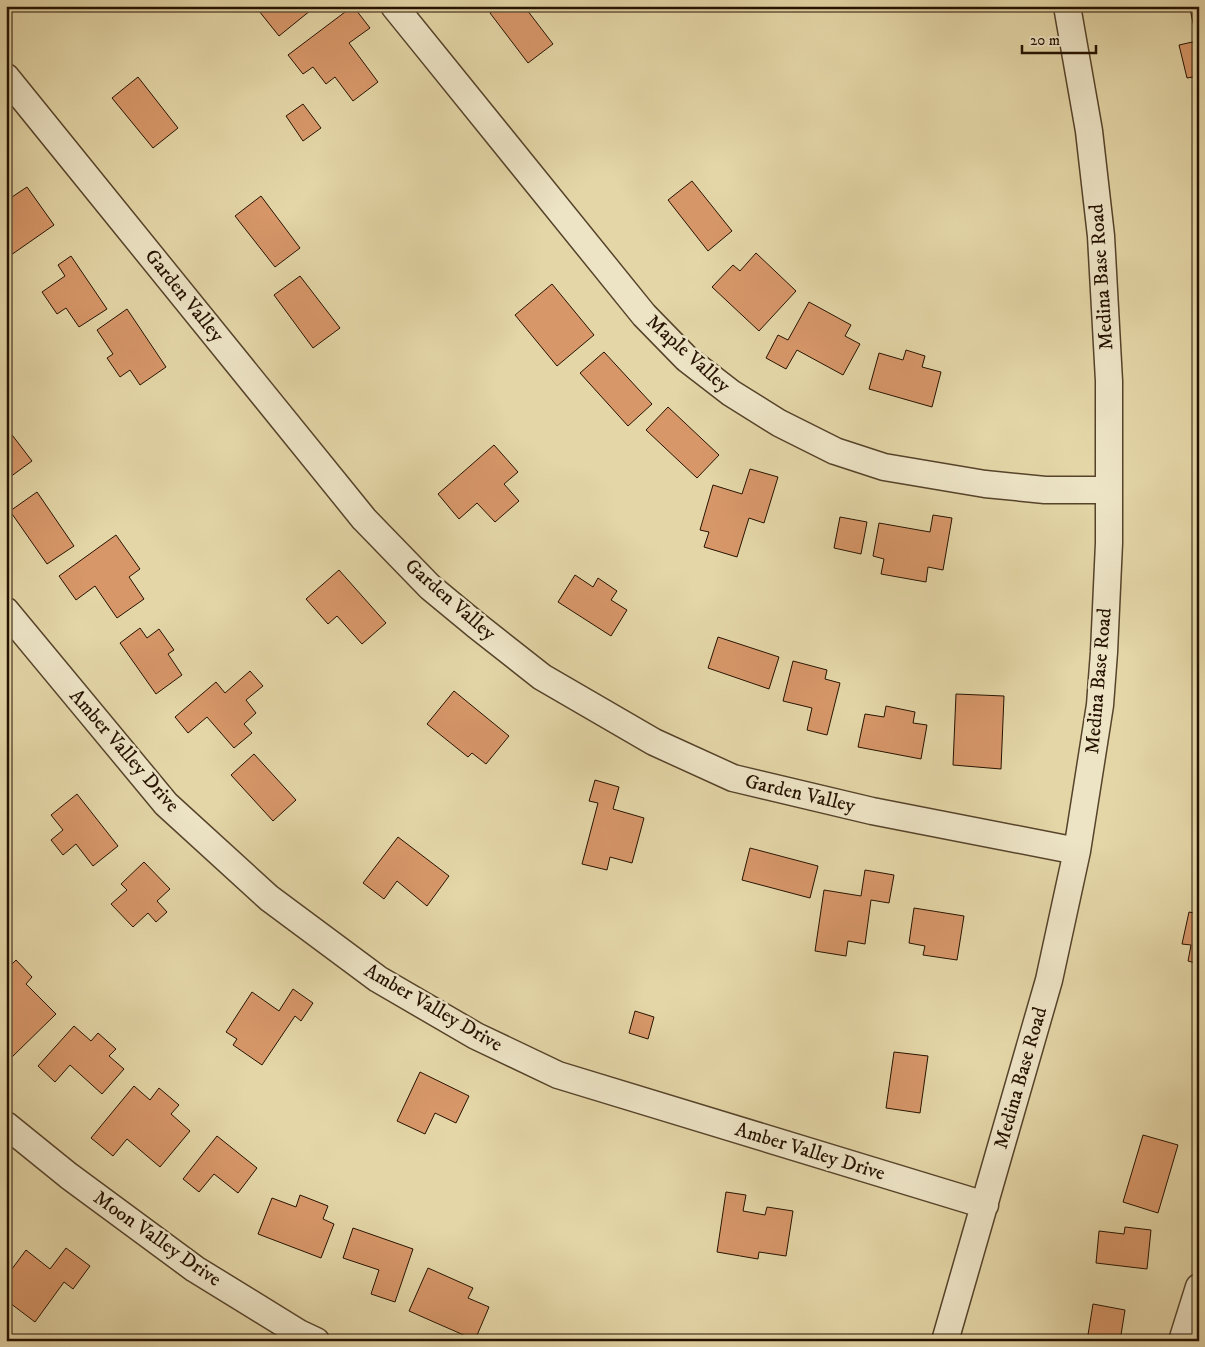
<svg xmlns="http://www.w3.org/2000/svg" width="1205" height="1347" font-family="'IM FELL DW Pica',serif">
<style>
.building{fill:#d79769;stroke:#261200}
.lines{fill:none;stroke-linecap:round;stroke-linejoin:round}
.minor-casing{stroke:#56432a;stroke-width:29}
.minor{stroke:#ede4c6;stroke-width:26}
.labels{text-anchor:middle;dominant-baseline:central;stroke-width:5;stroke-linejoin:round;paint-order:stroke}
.street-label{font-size:20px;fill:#261200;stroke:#ede4c6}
</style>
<rect width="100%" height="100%" fill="#e4d6a7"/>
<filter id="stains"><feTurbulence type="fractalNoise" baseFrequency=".004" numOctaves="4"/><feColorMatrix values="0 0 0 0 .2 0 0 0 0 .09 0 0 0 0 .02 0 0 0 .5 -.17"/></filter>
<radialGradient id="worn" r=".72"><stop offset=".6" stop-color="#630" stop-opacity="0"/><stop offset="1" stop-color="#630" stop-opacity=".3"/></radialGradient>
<path class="building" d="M265 6H316L279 36 259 11Z
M353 6 370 28 349 43 378 82 353 101 335 77 326 84 313 67 303 74 288 55Z
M499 6H524L553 44 528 63 490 13Z
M1199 7V76L1187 78 1179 45 1197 41 1190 9Z
M138 77 178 128 153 148 112 98Z
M303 104 321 128 303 141 286 116Z
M692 181 732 231 708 251 668 200Z
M27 187 54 225 11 255 6 248V201Z
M261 196 300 248 275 267 235 216Z
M756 253 796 291 759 331 712 287 733 265 740 271Z
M71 256 107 309 79 327 66 308 57 314 42 292 65 276 58 265Z
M300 276 340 328 313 348 274 295Z
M552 284 594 335 557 366 515 315Z
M809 302 851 325 845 336 860 344 843 375 797 350 786 369 766 358 778 335 788 340Z
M127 309 166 367 140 385 130 370 120 377 107 358 113 354 97 330Z
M906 350 925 356 922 367 941 372 932 407 869 389 879 353 903 360Z
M604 352 652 404 628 426 580 373Z
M668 407 719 455 697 478 646 430Z
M6 427 32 461 6 480Z
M494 445 518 472 504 484 519 501 495 522 477 503 459 519 438 494Z
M750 469 778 477 764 523 749 518 737 557 704 547 709 532 700 530 713 485 742 494Z
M37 492 74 546 47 564 10 511Z
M933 515 952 518 943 570 928 567 926 582 881 574 884 559 873 556 879 523 930 532Z
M840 517 867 522 861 554 834 548Z
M116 535 140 569 129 577 144 599 117 618 95 586 76 600 59 576Z
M339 570 386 623 362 644 337 616 328 624 306 599Z
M575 575 593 587 598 578 617 591 611 600 627 610 611 636 558 602Z
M140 628 147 638 159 629 174 650 168 654 182 675 156 694 120 643Z
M718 637 779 657 769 689 708 668Z
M793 661 827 670 825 679 840 683 827 735 807 730 812 708 783 701Z
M250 671 263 686 246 700 256 713 244 724 252 733 234 748 207 717 188 733 175 717 216 682 225 693Z
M454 691 509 736 486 764 472 753 468 757 427 724Z
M956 694 1004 696 1001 769 953 765Z
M886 706 915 712 913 723 927 725 921 759 858 747 865 714 884 717Z
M254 754 296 800 273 821 231 775Z
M595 780 619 787 613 809 644 818 632 863 610 857 607 870 582 864 598 803 589 801Z
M77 794 118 846 93 866 76 844 63 855 51 840 63 830 51 815Z
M398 837 449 876 427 906 397 881 384 899 363 883Z
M750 848 818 866 810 898 742 880Z
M144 862 170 889 157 901 167 912 156 922 148 913 133 927 111 904 127 890 121 884Z
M865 870 894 875 889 903 871 900 865 944 848 941 846 956 815 951 824 890 861 896Z
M914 908 964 916 957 960 923 955 925 946 909 943Z
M1189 912 1199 914V964L1188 961 1191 945 1182 944Z
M16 960 32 977 26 984 56 1014 12 1057 6 1051V970Z
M293 989 313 1003 301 1021 295 1016 262 1065 233 1045 237 1039 226 1032 252 992 279 1011Z
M635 1011 654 1017 648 1039 629 1033Z
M74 1026 91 1041 98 1033 116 1049 109 1056 124 1069 102 1094 70 1065 55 1082 38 1066Z
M894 1052 928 1056 920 1113 886 1108Z
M420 1072 469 1096 456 1123 435 1113 425 1134 397 1121Z
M134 1086 150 1100 159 1088 179 1105 171 1114 190 1131 160 1167 127 1139 113 1156 91 1138Z
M1143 1135 1178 1145 1158 1213 1123 1202Z
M217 1136 257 1168 238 1193 214 1174 199 1192 183 1179Z
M726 1192 746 1195 743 1211 765 1215 767 1207 793 1211 786 1256 759 1252 758 1259 717 1252Z
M300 1195 328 1206 323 1219 334 1224 321 1258 258 1234 272 1198 296 1207Z
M1125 1227 1151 1230 1147 1269 1096 1263 1099 1231 1124 1234Z
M353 1228 413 1249 395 1302 371 1294 379 1270 343 1258Z
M66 1248 90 1266 73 1289 64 1282 35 1322 6 1300V1277L26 1250 50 1269Z
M428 1268 473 1288 468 1298 489 1307 475 1340 409 1311Z
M1093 1304 1125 1310 1120 1341H1087Z"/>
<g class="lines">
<defs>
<path id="minor" d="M394 6 644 315 687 359 731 393 779 423 835 451 884 467 985 484 1045 490H1109
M6 77 364 519 430 587 476 625 542 677 654 742 733 778 872 811 1077 851
M6 611 166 804 269 898 378 979 476 1036 558 1075 985 1205
M6 1125 69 1176 195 1269 299 1333 316 1341
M945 1341 1049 980 1077 851 1100 705 1104 652 1109 543V381L1101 236 1089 131 1067 6
M1182 1341 1199 1287"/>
</defs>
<use href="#minor" class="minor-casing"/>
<use href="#minor" class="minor"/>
</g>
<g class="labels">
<g class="street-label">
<text transform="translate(1102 277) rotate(-94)">Medina Base Road</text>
<text transform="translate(184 296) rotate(51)">Garden Valley</text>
<text transform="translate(688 354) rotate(42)">Maple Valley</text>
<text transform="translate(450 600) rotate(41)">Garden Valley</text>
<text transform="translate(1099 681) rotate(-85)">Medina Base Road</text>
<text transform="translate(124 751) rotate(49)">Amber Valley Drive</text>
<text transform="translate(800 794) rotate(13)">Garden Valley</text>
<text transform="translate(433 1008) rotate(30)">Amber Valley Drive</text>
<text transform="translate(1021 1078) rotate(-74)">Medina Base Road</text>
<text transform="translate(810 1152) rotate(17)">Amber Valley Drive</text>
<text transform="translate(157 1239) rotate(35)">Moon Valley Drive</text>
</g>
</g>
<rect width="1205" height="1347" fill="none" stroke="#e4d6a7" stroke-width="25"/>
<rect x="8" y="8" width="1190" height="1332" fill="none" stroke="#261200" stroke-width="2.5"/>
<rect x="12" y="12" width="1180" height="1322" fill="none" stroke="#261200"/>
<path d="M1022 45v8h74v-8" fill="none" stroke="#261200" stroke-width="2.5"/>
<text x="1030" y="45" font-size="15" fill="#261200" stroke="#ede4c6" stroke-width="4" paint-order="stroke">20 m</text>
<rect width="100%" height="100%" filter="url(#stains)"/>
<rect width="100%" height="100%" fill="url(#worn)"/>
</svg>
